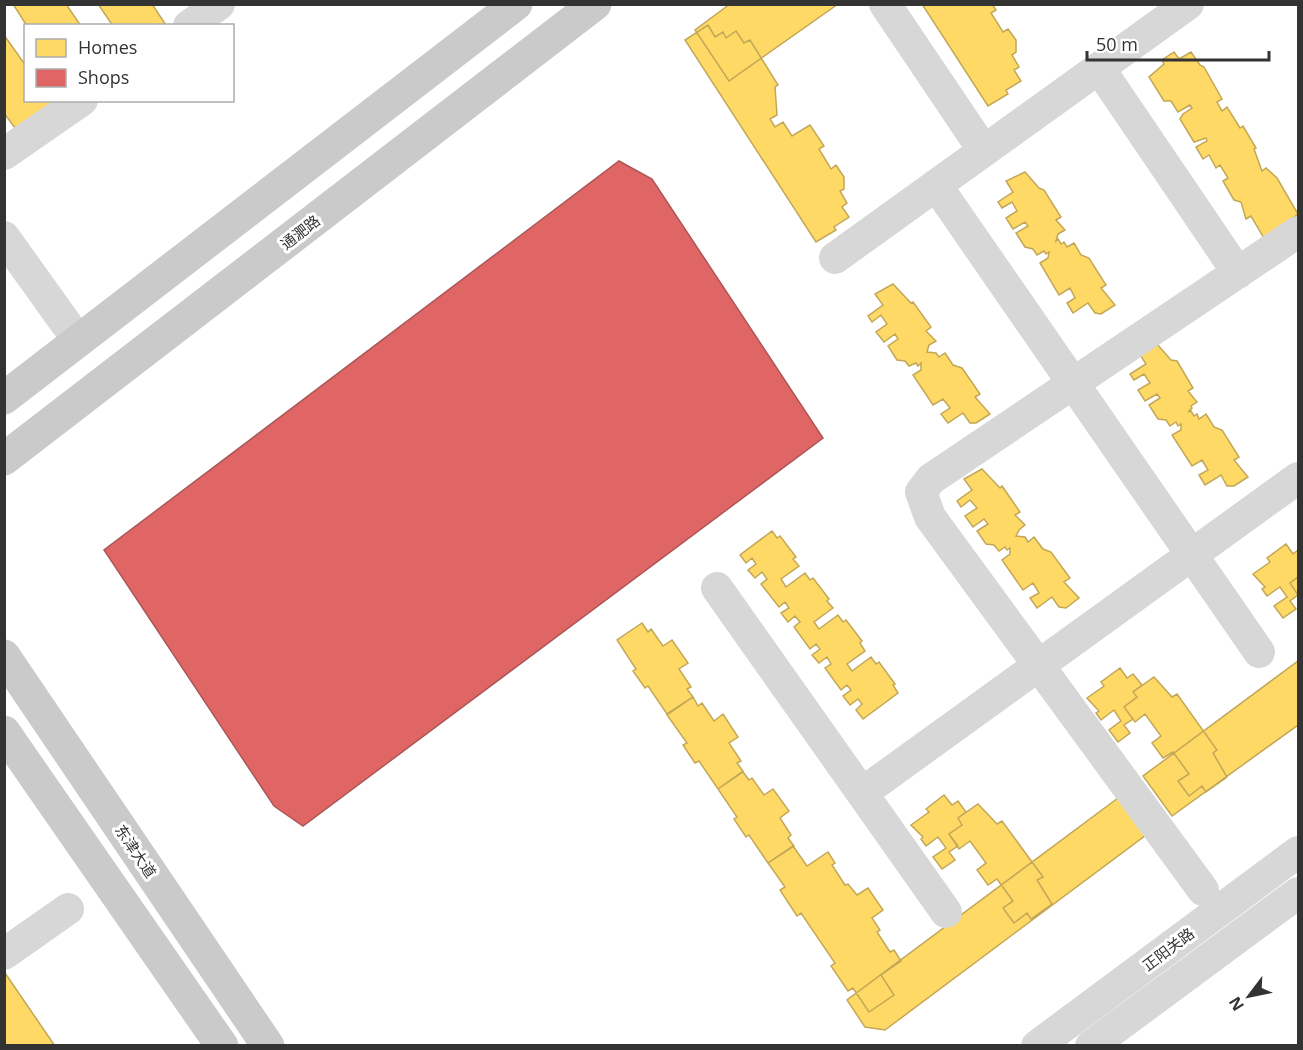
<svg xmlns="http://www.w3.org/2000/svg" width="1303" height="1050" font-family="'Open Sans','Noto Sans SC',sans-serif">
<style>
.homes{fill:#ffd966;stroke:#c2a757;stroke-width:1.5}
.shops{fill:#e06666;stroke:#ac5757;stroke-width:1.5}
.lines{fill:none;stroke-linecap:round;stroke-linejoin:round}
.minor{stroke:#d7d7d7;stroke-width:32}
.major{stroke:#cacaca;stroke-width:33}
.labels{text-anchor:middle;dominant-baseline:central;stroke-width:6;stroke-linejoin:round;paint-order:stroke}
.street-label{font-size:15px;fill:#333;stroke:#fff}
</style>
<rect width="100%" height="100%" fill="#fff"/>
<path class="homes" d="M13 4H66L81 26H27Z
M98 4H152L166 25 113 26Z
M730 4H838L729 81 695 30Z
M922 4H992L996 10 991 13 1003 32 1008 29 1016 40V52L1012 55 1019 67 1014 70 1021 81 1006 90 1008 94 988 106Z
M708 25 715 37 723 32 726 38 736 31 744 43 750 40 778 85 775 87 777 115 770 119 775 127 783 122 792 136 810 125 824 146 819 149 831 169 836 165 844 177V189L840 191 847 203 842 207 849 217 834 227 836 230 816 242 685 40Z
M4 35 26 66V100H49L51 103 15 128 4 113Z
M1174 52 1179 59 1191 52 1200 65 1204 67 1222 99 1217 102 1222 111 1227 107 1240 128 1243 126 1256 148 1254 149 1262 171 1266 168 1277 178 1298 214 1265 240 1251 216 1246 219 1241 202 1234 200 1223 181 1228 178 1220 165 1216 168 1209 155 1203 159 1196 147 1207 141 1206 138 1194 142 1180 119 1183 114 1192 108 1190 105 1178 112 1171 101H1164L1149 77 1164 64 1162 60Z
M1025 172 1039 188 1044 190 1061 217 1056 220 1065 230 1058 234 1056 241 1058 239 1061 244 1064 242 1067 247 1074 243 1081 255 1089 258 1106 285 1101 288 1115 305 1101 314 1095 313 1088 303 1073 313 1067 303 1075 298 1070 288 1059 295 1040 263 1048 258 1049 252 1046 254 1044 251 1037 255 1033 249 1025 247 1016 233 1028 226 1025 222 1013 229 1006 218 1017 211 1012 202 1002 208 998 202 1013 192 1006 181Z
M893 284 911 303 913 302 931 327 926 331 936 341 929 345 927 352 936 353 939 357 945 353 953 365 962 368 980 394 975 397 990 414 976 423H970L963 413 948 423 941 414 950 408 943 399 933 405 913 375 921 370V363L918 366 916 363 909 366 905 361 897 360 888 346 898 339 895 334 884 342 876 332 887 324 881 315 872 322 868 316 883 305 875 294Z
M1157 344 1171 360 1177 361 1193 388 1188 391 1197 402 1191 406 1192 408 1188 412 1191 411 1194 416 1197 414 1199 419 1206 414 1214 427 1222 430 1239 457 1234 460 1248 477 1234 486H1227L1221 475 1205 485 1199 475 1208 470 1202 460 1192 466 1172 435 1181 430V424L1178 426 1176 422 1170 426 1166 420 1158 419 1149 405 1160 398 1157 394 1145 401 1138 390 1150 383 1144 374 1134 380 1130 374 1146 364 1139 353Z
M982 469 1000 488 1002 486 1020 512 1015 515 1025 525 1019 530 1016 536 1025 537 1028 542 1034 537 1043 549 1051 552 1070 578 1064 582 1079 598 1066 608 1059 607 1052 597 1037 608 1030 598 1039 593 1033 583 1023 590 1002 560 1010 554V548L1007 550 1005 547 999 551 994 545 986 544 977 531 988 524 984 519 973 527 965 516 977 508 970 500 961 507 957 501 972 490 964 479Z
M772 531 777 538 780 536 796 557 793 559 799 566 781 579 786 587 805 573 810 580 813 578 829 599 827 601 833 608 814 622 819 629 838 615 843 622 846 620 862 641 860 643 865 651 847 664 852 671 871 657 876 664 879 662 895 684 893 685 898 693 863 719 856 710 862 704 858 699 850 705 843 696 851 690 847 685 841 690 825 668 831 664 827 657 819 663 812 655 820 649 816 644 810 649 794 627 800 622 795 616 788 622 781 613 789 608 785 602 779 607 761 584 767 579 762 572 755 578 748 570 756 564 752 558 746 563 740 555Z
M1286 544 1293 554 1298 550V577L1290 583 1298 595 1290 601 1296 609 1283 618 1274 606 1287 597 1280 587 1267 596 1262 589 1265 587 1253 574 1270 562 1267 558Z
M1298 577V595L1290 583Z
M642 623 648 632 651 629 663 646 672 640 688 663 679 669 691 687 687 689 693 697 667 714 648 686 645 688 633 671 636 669 617 640Z
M1298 661V725L1172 816 1143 776Z
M1120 668 1127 678 1133 674 1142 685 1133 692 1137 697 1124 707 1133 719 1124 725 1130 733 1118 742 1109 730 1121 721 1114 710 1101 720 1096 713 1099 711 1087 698 1104 686 1101 682Z
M1154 677 1172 697 1177 694 1217 750 1213 753 1227 777 1206 792 1202 786 1189 796 1178 781 1189 774 1173 752 1163 758 1152 743 1161 736 1145 714 1135 722 1124 707 1137 697 1133 692Z
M693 697 698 706 702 703 714 721 723 714 738 737 729 743 741 761 737 763 743 771 718 789 699 761 695 763 683 745 687 743 667 715Z
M743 772 749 780 752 778 764 795 773 789 789 811 780 818 791 835 788 838 794 846 768 863 749 835 746 837 734 819 737 817 718 789Z
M944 795 952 805 958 801 966 812 958 818 962 825 949 834 958 846 949 852 955 860 942 869 933 857 946 848 938 837 926 846 921 839 923 837 911 825 929 812 926 809Z
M1118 798 1146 835 885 1030 865 1027 847 1000Z
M978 804 997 824 1002 821 1043 877 1037 880 1052 904 1031 919 1027 913 1014 923 1003 908 1013 901 997 879 988 885 977 870 986 863 970 841 959 849 949 834 962 825 958 818Z
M793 846 807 866 828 852 835 863 832 865 845 885 848 884 857 895 868 888 883 910 872 918 880 930 877 932 890 952 894 950 901 961 881 975 894 995 869 1012 853 988 848 991 831 966 835 963 801 913 797 916 780 890 785 887 768 863Z
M5 973 55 1046H4Z"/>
<path class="shops" d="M619 161 652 179 823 438 303 826 274 806 104 550Z"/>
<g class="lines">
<path class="minor" d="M885 4 984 151
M189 26 219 4
M1099 68 1238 273
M4 154 82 100
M936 185 1259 652
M4 237 67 325
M835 258 1188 4
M717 588 946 912
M862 793 1298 478
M1203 890 930 517 921 492 931 479 1298 232
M4 954 68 909
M1037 1046 1298 852
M1091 1046 1298 893"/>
<path class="major" d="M4 398 516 4
M4 459 595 4
M4 656 268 1046
M4 732 222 1046"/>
</g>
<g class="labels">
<g class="street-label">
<text transform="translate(300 232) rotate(-38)">通淝路</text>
<text transform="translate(136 851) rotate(56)">东津大道</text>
<text transform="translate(1168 949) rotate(-37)">正阳关路</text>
</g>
</g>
<rect width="1303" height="1050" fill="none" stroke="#333333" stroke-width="12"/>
<rect x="24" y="24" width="210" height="78" fill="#ffffff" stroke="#adadad" stroke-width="1.5"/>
<rect x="36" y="39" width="30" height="18" fill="#ffd966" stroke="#adadad" stroke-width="1.5"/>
<text x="78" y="54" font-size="18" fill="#333333">Homes</text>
<rect x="36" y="69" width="30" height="18" fill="#e06666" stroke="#adadad" stroke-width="1.5"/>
<text x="78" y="84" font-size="18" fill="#333333">Shops</text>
<g transform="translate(1249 996) rotate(238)" stroke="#ffffff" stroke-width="4.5" paint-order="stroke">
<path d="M0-4.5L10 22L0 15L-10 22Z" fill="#333333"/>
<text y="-9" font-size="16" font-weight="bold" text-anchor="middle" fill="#333333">N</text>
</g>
<path d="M1087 51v9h182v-9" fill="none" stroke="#333333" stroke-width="3"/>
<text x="1096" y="51" font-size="18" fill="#333333" stroke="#ffffff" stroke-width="4.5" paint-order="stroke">50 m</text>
</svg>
